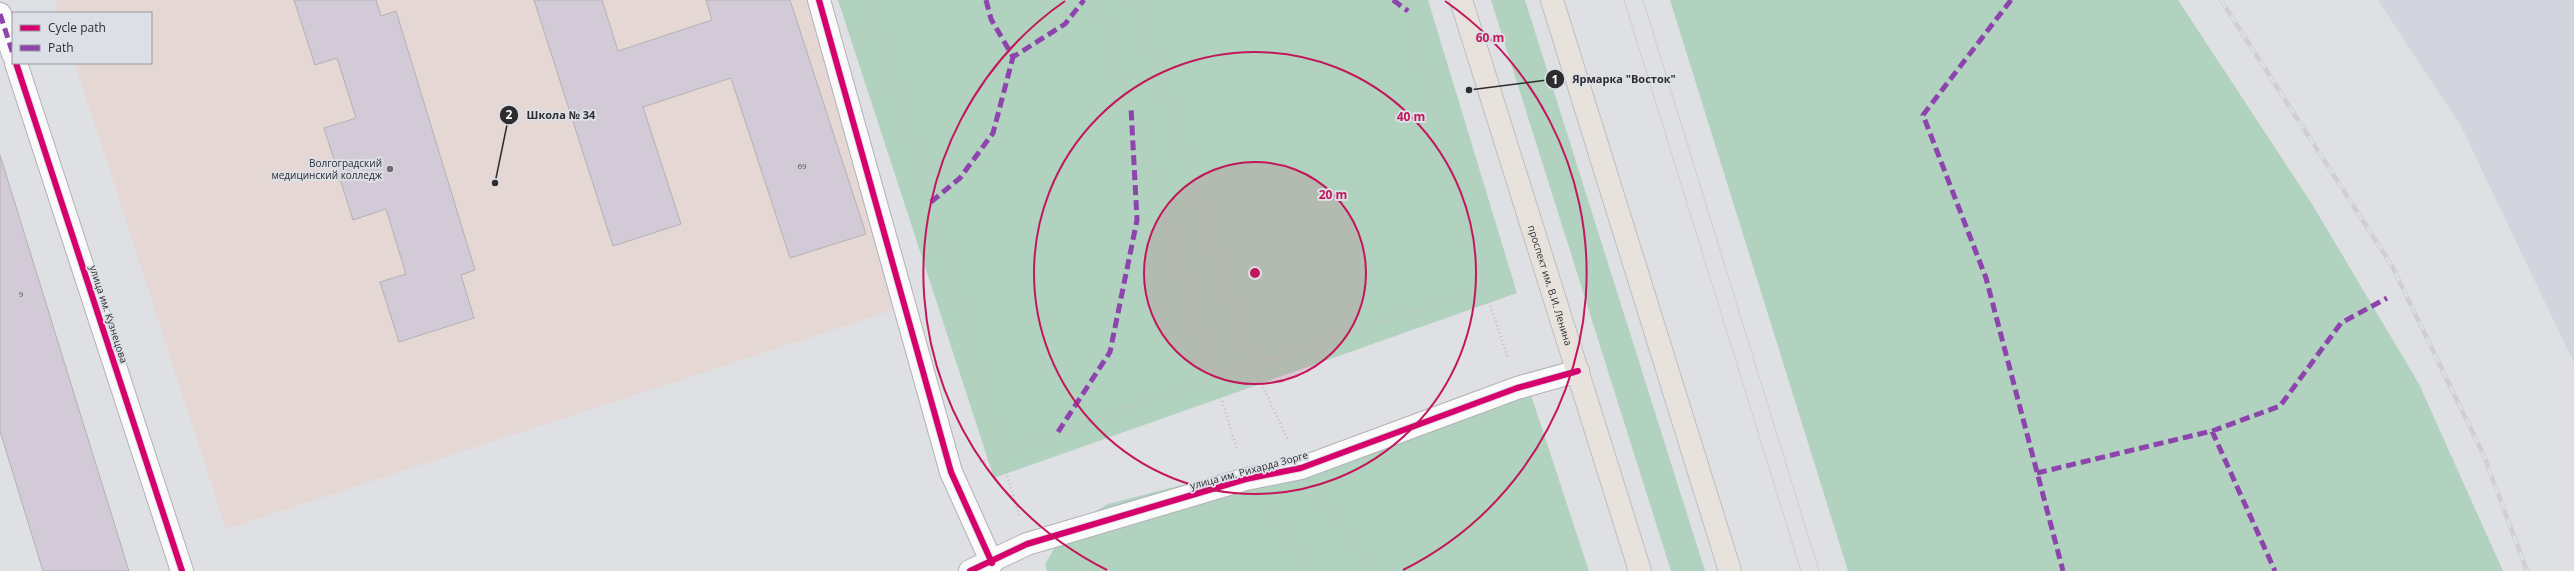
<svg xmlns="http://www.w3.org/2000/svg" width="2574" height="571" font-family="'Open Sans',sans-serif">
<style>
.built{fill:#d2d4de}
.education{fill:#e4d7d4}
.green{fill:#b1d2be}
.building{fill:#d2cad6;stroke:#b2b2b4}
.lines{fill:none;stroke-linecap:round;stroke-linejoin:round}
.minor-casing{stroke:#b2b2b5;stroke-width:24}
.primary-casing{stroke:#bebec0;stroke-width:24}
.path{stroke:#c1c1c2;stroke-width:2.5;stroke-dasharray:1 3;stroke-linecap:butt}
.minor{stroke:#fafafb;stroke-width:22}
.primary{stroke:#e7e2dc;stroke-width:22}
.tram{stroke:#cfcfd0;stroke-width:1}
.rail-casing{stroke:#cfcfd0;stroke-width:4.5}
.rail{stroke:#dddfe6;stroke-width:3;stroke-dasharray:9;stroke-linecap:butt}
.quiet{stroke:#8e44ad;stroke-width:5;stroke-dasharray:10 5;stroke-linecap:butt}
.cycleway-casing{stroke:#dddfe6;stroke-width:8}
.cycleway{stroke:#d6006c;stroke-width:6}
.ring{fill:none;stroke:#c2185b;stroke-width:2}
.poi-dot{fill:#6b6c6f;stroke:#dddfe6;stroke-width:1.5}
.labels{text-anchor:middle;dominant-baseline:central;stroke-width:4;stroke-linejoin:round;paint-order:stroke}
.number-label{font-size:8px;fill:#58565b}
.poi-label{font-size:10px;fill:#2d2d30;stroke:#dddfe6;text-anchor:end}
.street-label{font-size:10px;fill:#2d2d30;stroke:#dddfe6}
.centre{fill:#c2185b;stroke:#dddfe6;stroke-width:2}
.ring-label{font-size:12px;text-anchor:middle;font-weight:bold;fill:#c2185b;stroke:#dddfe6;stroke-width:4;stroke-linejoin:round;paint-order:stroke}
.leader{fill:none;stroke:#2d2d30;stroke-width:1.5}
.callout-dot{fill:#2d2d30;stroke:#dddfe6;stroke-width:1.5}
.mark-label{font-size:12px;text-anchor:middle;font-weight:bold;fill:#fff}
.callout-label{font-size:11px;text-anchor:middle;font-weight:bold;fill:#2d2d30;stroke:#dddfe6;stroke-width:4;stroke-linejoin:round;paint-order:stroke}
</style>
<rect width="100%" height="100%" fill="#dfe0e4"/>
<path class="built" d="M2378 0H2574V363L2461 126Z"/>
<path class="education" d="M54 0H817L915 303 226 529 75 63H151V13H59Z"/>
<path class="green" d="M838 0H1428L1517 293 994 478Z
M1491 0H1525L1705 571H1671Z
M1670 0H2178L2312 204 2419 384 2503 571H1848Z
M1531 395 1589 571H1047L1045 565 1064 530 1108 504Z"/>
<path class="building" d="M294 0H376L381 16 396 11 475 270 461 275 474 318 399 342 380 282 406 274 386 209 353 220 324 128 356 118 337 58 315 65Z
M534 0H602L618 51 712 20 706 0H790L866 234 790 258 731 78 643 107 681 224 613 246Z
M0 155 129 571H43L0 431Z"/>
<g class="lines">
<defs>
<path id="minor" d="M819 0 951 472 992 563
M0 14 13 54
M16 63 182 571
M970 571 1027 544 1246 479 1301 468 1517 388 1578 371"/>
<g id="primary">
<path id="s1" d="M1461 0 1640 571"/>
<path d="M1552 0 1730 571"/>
</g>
</defs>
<use href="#minor" class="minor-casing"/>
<use href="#primary" class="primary-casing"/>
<path class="path" d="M867 0 931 202 1001 455 1058 432 1484 287 1405 0
M1097 0 1237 449
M1134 0 1253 366 1288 440
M1484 287 1508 358
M980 462 1001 455 1019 515
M1319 494 1373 571
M1266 507 1312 571"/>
<use href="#minor" class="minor"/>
<use href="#primary" class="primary"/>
<path class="tram" d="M1624 0 1801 571
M1643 0 1819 571"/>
<defs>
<path id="rail" d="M2221 0 2392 266 2484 456 2527 571"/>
</defs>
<use href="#rail" class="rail-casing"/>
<use href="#rail" class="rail"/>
<path class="quiet" d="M986 0 991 19 1013 57 1065 24 1084 0
M1393 0 1408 11
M2011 0 1923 115 1986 278 2063 571
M0 14 13 54
M931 202 960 178 993 133 1013 57
M2212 431 2280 406 2341 323 2387 298
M1058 432 1110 352 1137 220 1131 107
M2037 473 2212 431 2275 571"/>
<defs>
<path id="cycleway" d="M819 0 951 472 992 563
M16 63 182 571
M970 571 1027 544 1246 479 1301 468 1517 388 1578 371"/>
</defs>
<use href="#cycleway" class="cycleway-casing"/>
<use href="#cycleway" class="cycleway"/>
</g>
<circle cx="1255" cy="273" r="111" fill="#c2185b" fill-opacity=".12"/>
<g class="ring">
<circle cx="1255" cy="273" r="111"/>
<circle cx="1255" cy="273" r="221"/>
<path d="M1107 570A332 332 0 0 1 1065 1M1445 1A332 332 0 0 1 1403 570"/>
</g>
<circle class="poi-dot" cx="390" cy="169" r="4"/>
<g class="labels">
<g class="number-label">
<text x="802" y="165">69</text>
<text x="21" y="293">9</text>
</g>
<g class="poi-label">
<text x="382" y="163">Волгоградский<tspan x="382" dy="12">медицинский колледж</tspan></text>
</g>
<g class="street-label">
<text stroke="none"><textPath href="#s1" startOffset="299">проспект им. В.И. Ленина</textPath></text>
<text transform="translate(109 314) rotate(72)">улица им. Кузнецова</text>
<text transform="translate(1249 470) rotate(-15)">улица им. Рихарда Зорге</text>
</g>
</g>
<circle cx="1255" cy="273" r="6" class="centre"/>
<g class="ring-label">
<text x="1490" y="42">60 m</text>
<text x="1411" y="121">40 m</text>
<text x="1333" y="199">20 m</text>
</g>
<path class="leader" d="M1469 90L1555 79M495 183L509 115"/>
<g class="callout-dot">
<circle cx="1469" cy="90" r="4"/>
<circle cx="495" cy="183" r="4"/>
<circle cx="1555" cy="79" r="10"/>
<circle cx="509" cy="115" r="10"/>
</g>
<g class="mark-label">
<text x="1555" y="84">1</text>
<text x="509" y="119">2</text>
</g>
<g class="callout-label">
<text x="1624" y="83">Ярмарка "Восток"</text>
<text x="561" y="119">Школа № 34</text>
</g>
<rect x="12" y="12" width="140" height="52" fill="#dddfe6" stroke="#97989d"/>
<rect x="20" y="25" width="20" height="6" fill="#d6006c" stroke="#97989d"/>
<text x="48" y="32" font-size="12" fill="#2d2d30">Cycle path</text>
<rect x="20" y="45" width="20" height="6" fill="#8e44ad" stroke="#97989d"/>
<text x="48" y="52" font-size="12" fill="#2d2d30">Path</text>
</svg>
